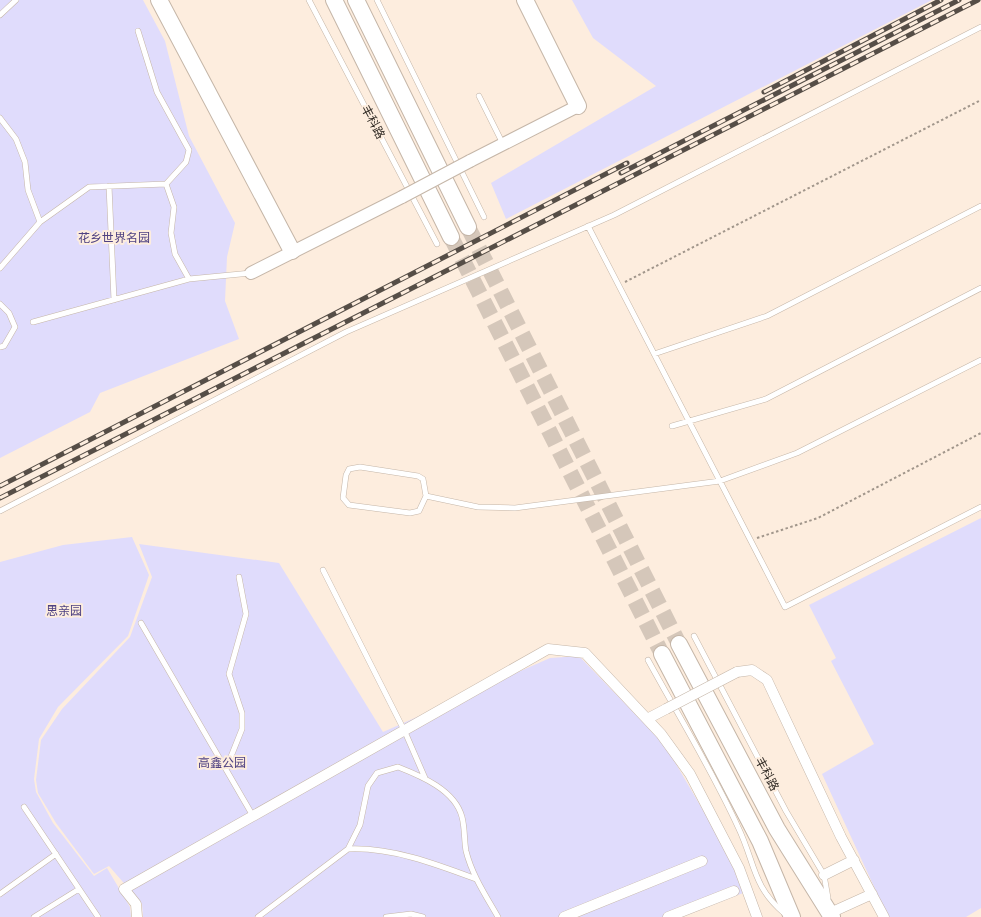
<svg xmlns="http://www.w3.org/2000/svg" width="981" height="917" font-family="'Roboto Condensed','Noto Sans SC',sans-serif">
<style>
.green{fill:#e0dcfc}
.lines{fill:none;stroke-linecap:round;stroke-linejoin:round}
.primary-tunnel{stroke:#d5c7ba;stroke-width:16;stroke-dasharray:16 8;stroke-linecap:butt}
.service-casing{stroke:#c5b6a8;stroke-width:6}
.minor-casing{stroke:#c5b6a8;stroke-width:11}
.tertiary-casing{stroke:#c5b6a8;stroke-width:14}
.primary-casing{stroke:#c5b6a8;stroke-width:18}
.path{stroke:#a1968b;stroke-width:2;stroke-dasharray:2.5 2.5;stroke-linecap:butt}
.service{stroke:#fff;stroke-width:5}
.minor{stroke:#fff;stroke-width:10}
.tertiary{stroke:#fff;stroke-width:12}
.primary{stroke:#fff;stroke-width:16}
.rail-casing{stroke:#564e47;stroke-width:5}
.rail{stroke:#fdedde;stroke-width:3;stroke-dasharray:9;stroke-linecap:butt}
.minor-bridge-casing{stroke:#c5b6a8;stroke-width:11;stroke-linecap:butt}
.tertiary-bridge-casing{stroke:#c5b6a8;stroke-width:14;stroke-linecap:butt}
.minor-bridge{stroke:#fff;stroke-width:10}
.tertiary-bridge{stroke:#fff;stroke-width:12}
.labels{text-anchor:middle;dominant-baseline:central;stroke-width:4;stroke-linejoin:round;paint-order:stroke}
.street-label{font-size:12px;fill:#342e28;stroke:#fdedde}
.park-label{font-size:12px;fill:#4e4182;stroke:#fdedde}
</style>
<rect width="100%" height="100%" fill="#fdedde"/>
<path class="green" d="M0 0H143L165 41 189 136 235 223 227 257 225 301 239 339 100 393 90 412 0 458Z
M572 0H932L506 219 491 183 656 86 593 38Z
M981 518V908L966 917H888L822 774 874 744 831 661 836 658 809 605Z
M132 537 149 575 128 636 58 707 39 739 34 779 36 792 53 823 94 876 107 868 130 907 131 917H0V562L63 545Z
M139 544 279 563 383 732 550 658 579 656 665 745 729 855 743 893 682 917H143L142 904 109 866 94 874 56 823 38 793 36 780 41 740 62 709 130 637 152 577Z"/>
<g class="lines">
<path class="primary-tunnel" d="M468 227 679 644
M451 237 662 654"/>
<defs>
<path id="service" d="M309 0 437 244
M377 0 484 217
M0 15 16 0
M479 96 503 144
M0 118 16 139 25 162 28 190 40 222
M166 184 174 207 171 233 175 254 189 279
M109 186 114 300
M588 226 785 607 981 507
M0 268 40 222 89 187 166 184 186 162 189 150 157 92 138 31
M0 304 9 313 15 327 4 346 0 347
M33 322 189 279 251 273
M654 354 767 316 981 206
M672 426 766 399 981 288
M360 467 418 476 423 479 426 496 419 511 410 513 349 505 343 498 346 475 349 469Z
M426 496 478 507 515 508 720 481 797 453 981 360
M0 511 346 332 614 215 981 27
M323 570 405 732 425 778
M141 623 253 816
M694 636 786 811 824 875 828 898
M648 660C678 715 712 770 738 827 755 862 752 886 784 913
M226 769 242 729V713L229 674 246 614 239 577
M24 807 98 917
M348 849C391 847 436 864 476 879
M0 894 56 854
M34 917 79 889
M258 917 348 849 360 825 368 786 377 773 398 767C421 776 455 790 462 817 465 828 464 840 466 851 472 875 486 896 498 917
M386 917 411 914 423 917"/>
<path id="minor" d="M737 672 752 670 767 680 841 837 884 917
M647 719 666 709
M824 875 854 860
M830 913 872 894
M137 917 136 904 124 889 548 649 585 653 661 734 690 774 739 868 757 917
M564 917 702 861
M668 917 734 891"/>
<path id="tertiary" d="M470 161 578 106
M251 273 402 197"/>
<path id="primary" d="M159 0 292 251
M334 0 451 237
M356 0 468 227
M525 0 578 106
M679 644 777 829 832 917
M662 654 760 841 792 917"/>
</defs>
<use href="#service" class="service-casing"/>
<use href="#minor" class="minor-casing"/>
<use href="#tertiary" class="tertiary-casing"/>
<use href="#primary" class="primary-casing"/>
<path class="path" d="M625 282 981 100
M757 538 818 518 981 433"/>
<use href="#service" class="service"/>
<use href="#minor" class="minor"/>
<use href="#tertiary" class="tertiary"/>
<use href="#primary" class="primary"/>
<defs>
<path id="rail" d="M764 92 941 0
M621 173 959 0
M0 486 627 163
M0 498 978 0"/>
</defs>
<use href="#rail" class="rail-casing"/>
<use href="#rail" class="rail"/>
<defs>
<path id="minor-bridge" d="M666 709 737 672"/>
<path id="tertiary-bridge" d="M402 197 470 161"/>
</defs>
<use href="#minor-bridge" class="minor-bridge-casing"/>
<use href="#tertiary-bridge" class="tertiary-bridge-casing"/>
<use href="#minor-bridge" class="minor-bridge"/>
<use href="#tertiary-bridge" class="tertiary-bridge"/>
</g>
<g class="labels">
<g class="street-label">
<text transform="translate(373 122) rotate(62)">丰科路</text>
<text transform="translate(767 774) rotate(62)">丰科路</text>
</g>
<g class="park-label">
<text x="114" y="238">花乡世界名园</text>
<text x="64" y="611">思亲园</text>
<text x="222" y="763">高鑫公园</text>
</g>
</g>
</svg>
